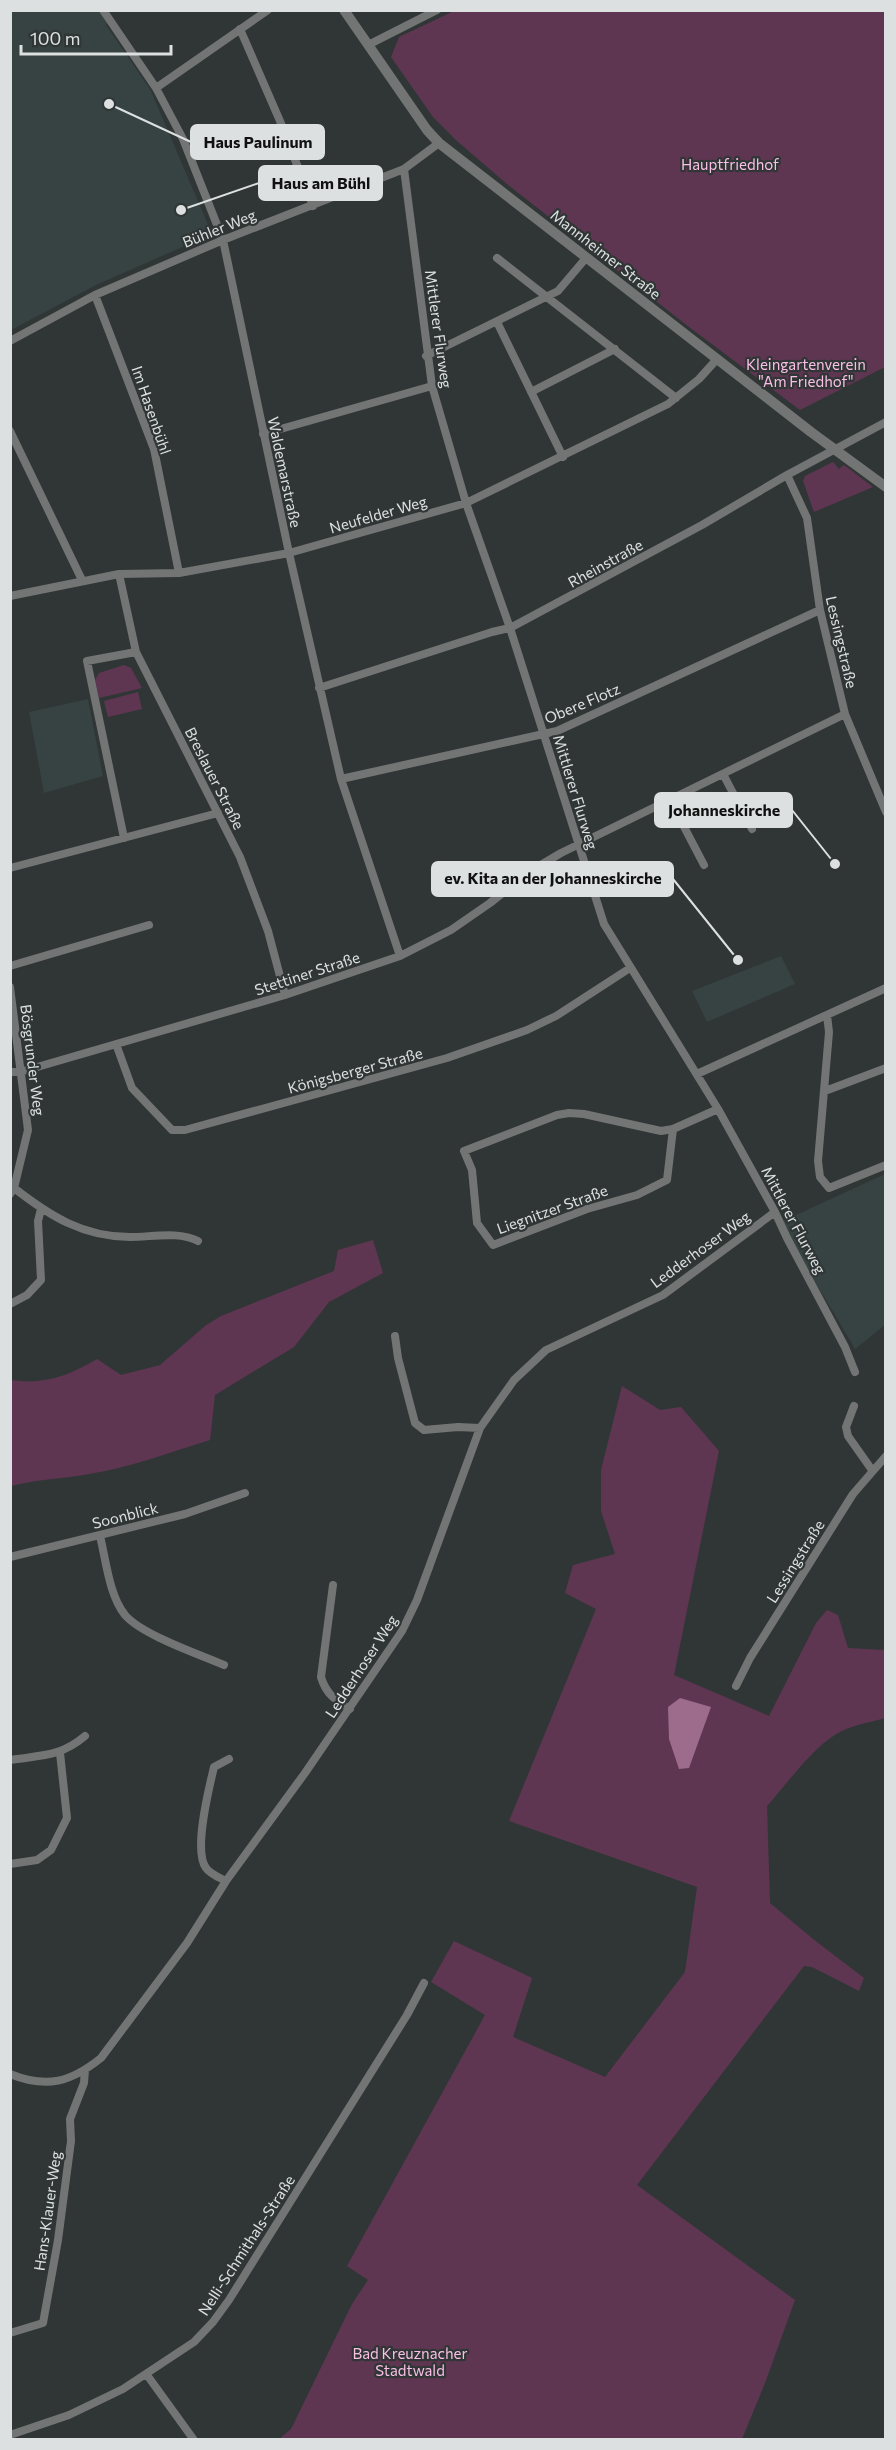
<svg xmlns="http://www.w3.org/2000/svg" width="896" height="2450" font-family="Commissioner,sans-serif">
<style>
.built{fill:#364342}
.green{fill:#5f3652}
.water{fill:#9d6c8d}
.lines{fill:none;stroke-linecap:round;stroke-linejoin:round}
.minor{stroke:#727574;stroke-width:8}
.tertiary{stroke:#727574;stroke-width:10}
.labels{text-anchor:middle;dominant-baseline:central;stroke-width:4.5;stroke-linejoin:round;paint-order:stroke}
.park-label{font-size:15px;fill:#fbbfe7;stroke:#303635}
.street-label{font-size:15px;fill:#dce0e0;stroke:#303635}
.leader{fill:none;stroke:#dce0e0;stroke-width:2}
.callout-dot{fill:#dce0e0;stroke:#303635;stroke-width:2}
.callout{fill:#dce0e0;stroke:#dce0e0;stroke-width:2}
.callout-label{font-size:16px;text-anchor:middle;font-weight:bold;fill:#111}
</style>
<rect width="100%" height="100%" fill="#303635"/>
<path class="built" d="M11 11H101L109 22 106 25 150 89 212 234 96 285 11 330Z
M88 699 103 776 44 793 29 712Z
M781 956 795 984 707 1022 692 991Z
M885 1174V1325L855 1349 790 1239 783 1221Z"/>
<path class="green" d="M454 11H885V367L800 410 689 327 507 184 457 141 433 117 391 57 399 37Z
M833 462 839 469 844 465 873 487 814 512 803 481 805 476Z
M124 665 131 668 142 688 99 698 95 680 99 673Z
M138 692 142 709 108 717 104 701Z
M373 1240 383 1273 329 1302 294 1347 215 1395 210 1440C170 1452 130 1468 89 1474 62 1479 37 1479 11 1486V1380C44 1385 68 1376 97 1359L121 1375 160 1365 205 1326 221 1316 334 1271 338 1250Z
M622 1386 660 1410 681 1407 719 1451 674 1675 769 1716 816 1623 827 1610 838 1615 848 1648 885 1650V1718C872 1722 857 1724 844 1730 816 1742 788 1783 767 1806L770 1903 813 1939 864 1978 859 1991 812 1967 804 1966 637 2185 795 2300 765 2383 742 2439 278 2440 291 2429 352 2304 368 2280 347 2266 485 2015 431 1982 454 1941 532 1978 513 2037 605 2077 685 1972 697 1887 509 1821 596 1609 565 1593 573 1565 615 1554 601 1511V1470Z"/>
<path class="water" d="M680 1698 711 1707 689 1768 679 1769 669 1739 668 1707Z"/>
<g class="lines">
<path class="minor" d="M103 10 156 88 183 139 223 240 289 553 341 779 400 956
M240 29 280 121 313 206
M368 45 437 10
M156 88 268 10
M404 169 432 386 466 503 510 628 604 924 718 1109 775 1212 787 1238 845 1347 855 1372
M497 258 676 398
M95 295 154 449 179 573
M497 322 563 457
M10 341 95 295 223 240 404 169 439 143
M426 356 558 291 586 258
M531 392 615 349
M10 431 82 580
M263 434 432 386
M787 475 807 518 820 610 845 714 886 812
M119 574 136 652 240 857 268 931 285 995
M10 596 119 574 179 573 289 553 466 503 668 404 699 379 717 359
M319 688 492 632 510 628 702 525 787 475 886 422
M723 774 752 829
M341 779 557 731 820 610
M670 800 704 865
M124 838 87 661 136 652
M10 868 218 813
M10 966 149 925
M10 987 28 1130 14 1188 10 1194
M827 1015 829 1032 818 1161 820 1177 829 1188 886 1165
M116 1044 132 1088 172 1130H185L447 1058 527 1030 556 1016 630 968
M10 1072H20L285 995 400 956 451 930 490 903 529 872 561 853 845 714
M697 1074 886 988
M825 1091 886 1068
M673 1129 667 1180 637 1195 587 1209 493 1245 477 1223 472 1170 464 1151 557 1115 569 1113 584 1114 661 1131 673 1129 718 1109
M14 1188C50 1216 83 1237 130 1237 152 1237 179 1231 198 1241
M10 1304 27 1295 41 1280 38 1221 41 1209
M395 1336 398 1358 415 1423 424 1430 458 1427 480 1428
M854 1406 846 1427 848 1436 872 1470
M100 1536C106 1560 109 1595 125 1615 142 1635 199 1654 224 1665
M10 1557 185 1514 245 1493
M333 1585 321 1677C326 1694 335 1700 350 1709
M736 1686 750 1658 853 1494 886 1456
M10 1760C42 1755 60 1757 85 1736
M10 1864 37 1860 51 1850 67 1818 60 1753
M226 1881C220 1878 210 1874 206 1868 193 1851 209 1788 214 1767L229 1759
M10 2074C47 2089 71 2082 101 2058L187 1943 226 1881 305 1773 402 1631 417 1600 480 1428 514 1380 546 1350 663 1295 775 1212
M10 2333 43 2323 58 2240 71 2141 70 2119 84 2083 85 2070
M147 2375 194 2440
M10 2435 69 2415 123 2389 194 2342 213 2322 229 2300 407 2015 424 1983"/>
<path class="tertiary" d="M344 10 427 130 439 143 811 432 886 487"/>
</g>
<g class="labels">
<g class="park-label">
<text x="730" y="164">Hauptfriedhof</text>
<text x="806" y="364">Kleingartenverein<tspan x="806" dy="17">"Am Friedhof"</tspan></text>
<text x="410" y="2353">Bad Kreuznacher<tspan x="410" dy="17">Stadtwald</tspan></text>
</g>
<g class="street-label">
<text transform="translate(219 228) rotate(-22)">Bühler Weg</text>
<text transform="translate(606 254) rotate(38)">Mannheimer Straße</text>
<text transform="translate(439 329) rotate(82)">Mittlerer Flurweg</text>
<text transform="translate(152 410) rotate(71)">Im Hasenbühl</text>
<text transform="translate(285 472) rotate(78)">Waldemarstraße</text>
<text transform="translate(378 514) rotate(-16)">Neufelder Weg</text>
<text transform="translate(605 563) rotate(-29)">Rheinstraße</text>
<text transform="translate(842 642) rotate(77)">Lessingstraße</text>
<text transform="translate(582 703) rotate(-23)">Obere Flotz</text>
<text transform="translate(215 778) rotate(63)">Breslauer Straße</text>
<text transform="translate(576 792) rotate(73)">Mittlerer Flurweg</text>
<text transform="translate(307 973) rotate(-18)">Stettiner Straße</text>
<text transform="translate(33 1060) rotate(83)">Bösgrunder Weg</text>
<text transform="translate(355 1070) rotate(-15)">Königsberger Straße</text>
<text transform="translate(552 1209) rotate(-20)">Liegnitzer Straße</text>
<text transform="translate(794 1220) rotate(62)">Mittlerer Flurweg</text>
<text transform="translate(700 1249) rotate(-36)">Ledderhoser Weg</text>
<text transform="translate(125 1515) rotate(-14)">Soonblick</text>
<text transform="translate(795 1561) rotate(-58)">Lessingstraße</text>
<text transform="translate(361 1666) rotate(-57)">Ledderhoser Weg</text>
<text transform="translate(47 2211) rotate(-82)">Hans-Klauer-Weg</text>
<text transform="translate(246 2245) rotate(-57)">Nelli-Schmithals-Straße</text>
</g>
</g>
<path class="leader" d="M109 104L191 142M181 210L259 183M835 864L792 810M738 960L673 879"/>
<g class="callout-dot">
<circle cx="109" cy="104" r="6"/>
<circle cx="181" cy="210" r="6"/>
<circle cx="835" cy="864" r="6"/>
<circle cx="738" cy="960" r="6"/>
</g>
<g class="callout">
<rect x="191" y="125" width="133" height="34" rx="6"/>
<rect x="259" y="166" width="123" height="34" rx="6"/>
<rect x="655" y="793" width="137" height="34" rx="6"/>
<rect x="432" y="862" width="241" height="34" rx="6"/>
</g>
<g class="callout-label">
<text x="258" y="148">Haus Paulinum</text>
<text x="321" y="189">Haus am Bühl</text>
<text x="724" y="816">Johanneskirche</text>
<text x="553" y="884">ev. Kita an der Johanneskirche</text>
</g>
<rect width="896" height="2450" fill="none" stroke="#dce0e0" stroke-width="24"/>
<path d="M21 45v9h150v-9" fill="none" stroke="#dce0e0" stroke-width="3"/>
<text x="30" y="45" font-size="18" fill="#dce0e0" stroke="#303635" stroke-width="4.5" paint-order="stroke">100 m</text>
</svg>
